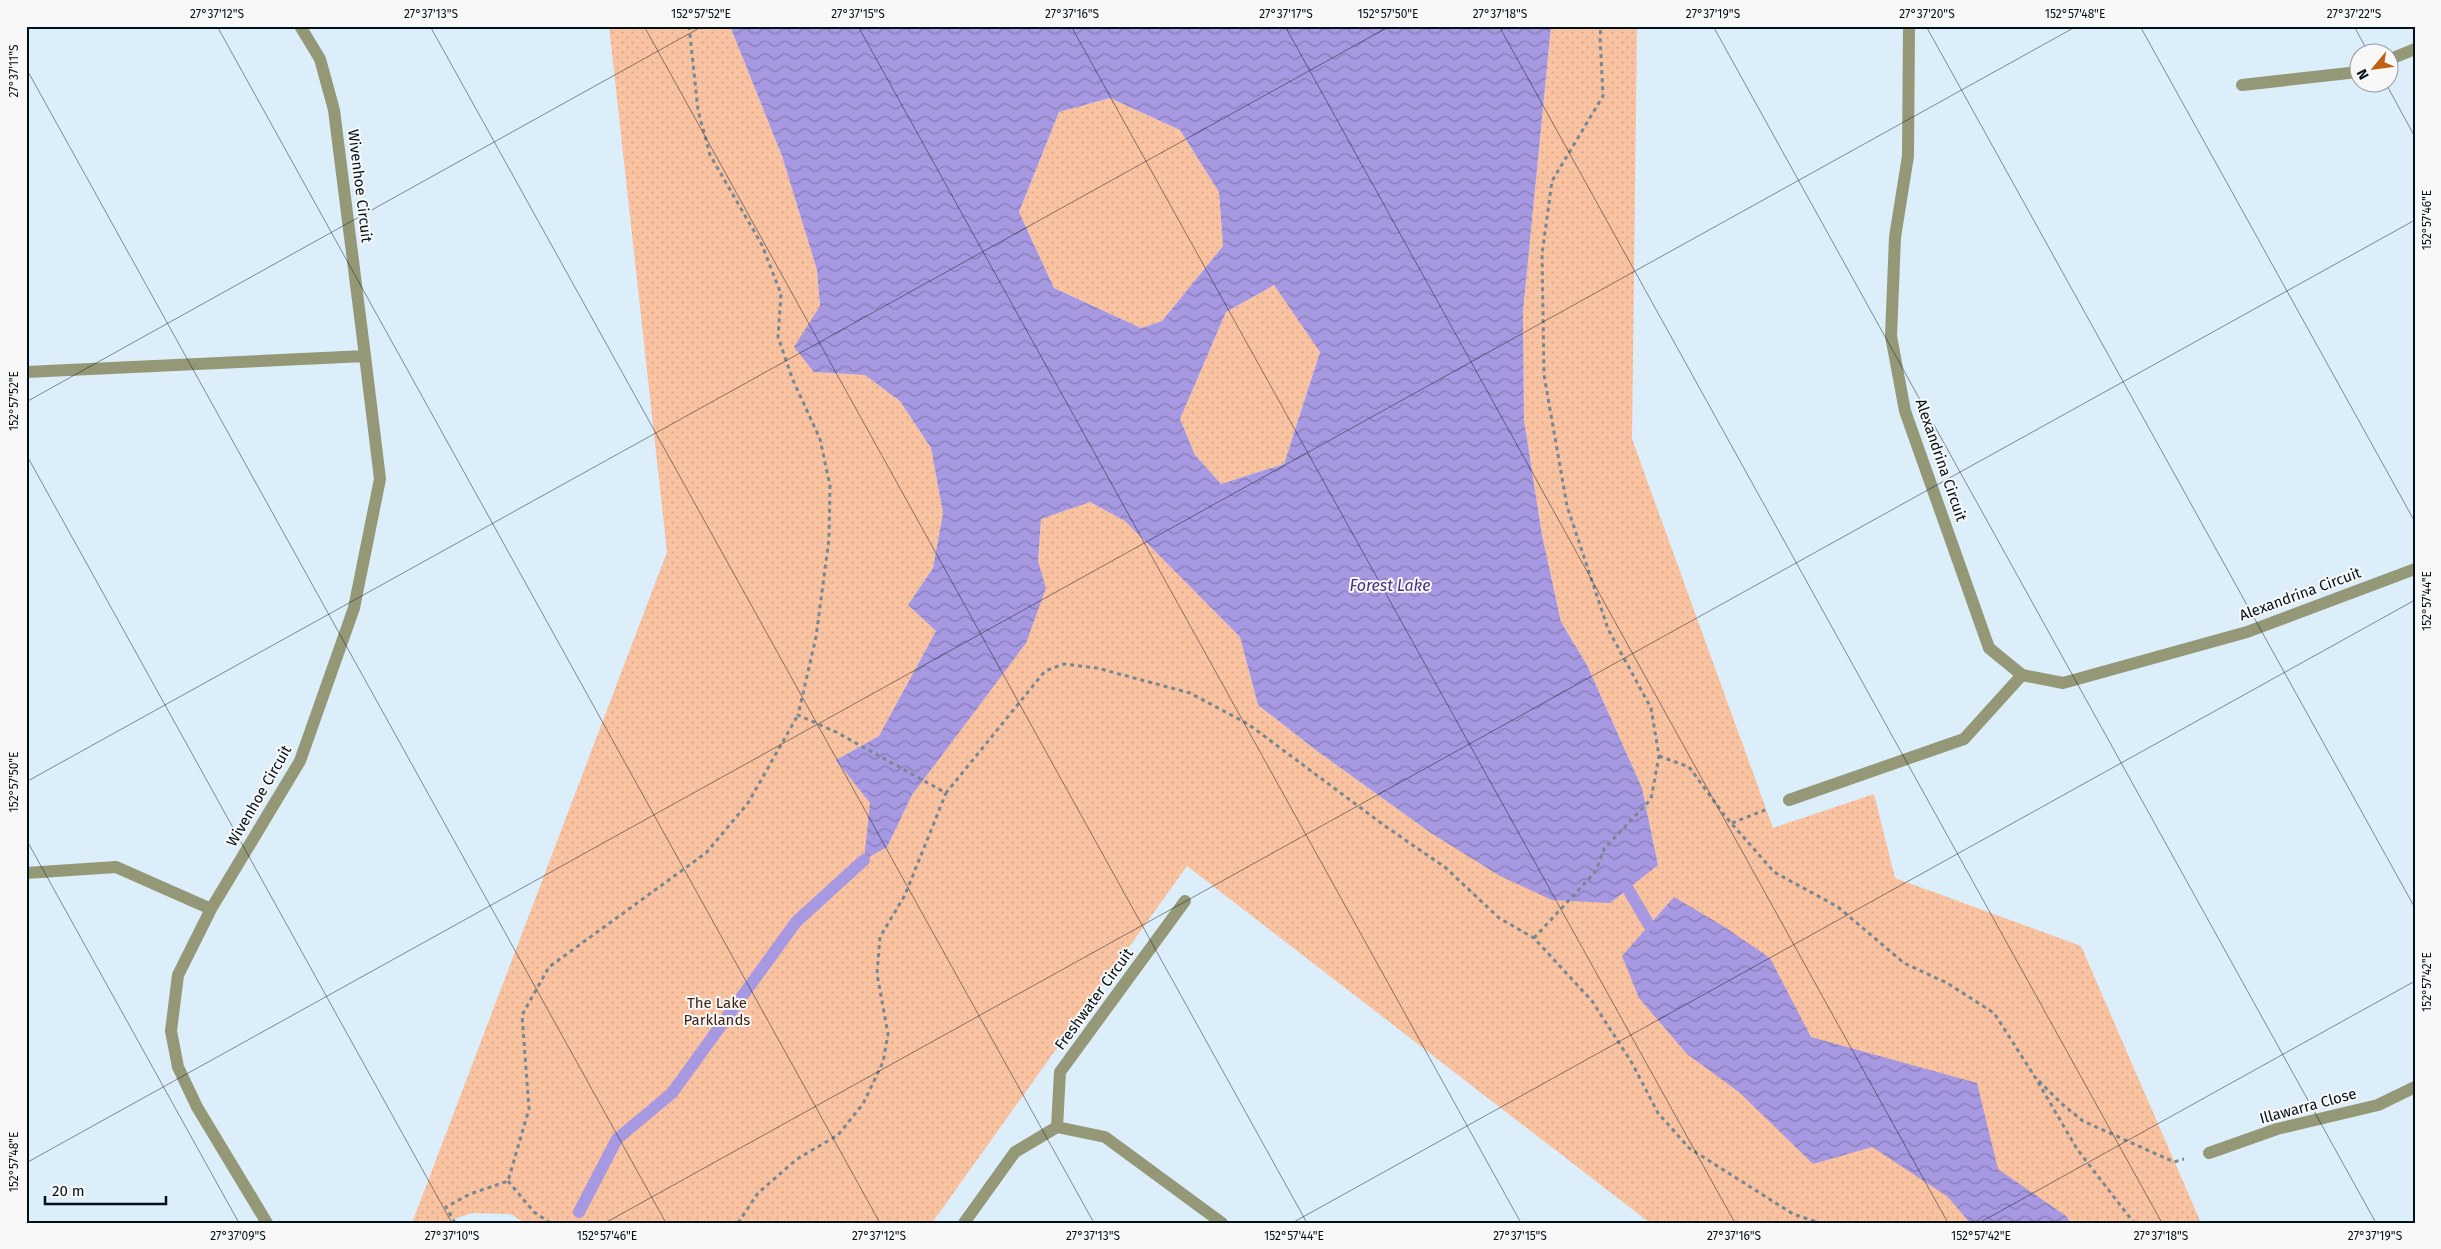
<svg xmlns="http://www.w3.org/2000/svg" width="2441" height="1249" font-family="'Fira Sans',sans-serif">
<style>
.park{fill:url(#park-dots)}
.water{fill:url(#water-waves);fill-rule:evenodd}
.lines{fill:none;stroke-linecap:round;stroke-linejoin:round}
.stream{stroke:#a799e1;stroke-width:12}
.path{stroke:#788893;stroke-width:3;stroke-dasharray:4 4;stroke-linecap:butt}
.minor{stroke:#949877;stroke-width:12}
.ticks{fill:none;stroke:#021019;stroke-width:1;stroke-opacity:0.45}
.labels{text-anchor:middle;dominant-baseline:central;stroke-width:4;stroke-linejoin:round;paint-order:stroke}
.street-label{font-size:15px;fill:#021019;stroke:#f8f8f8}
.park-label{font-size:15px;fill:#402310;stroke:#f8f8f8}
.water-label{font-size:16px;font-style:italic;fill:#492f83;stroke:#f8f8f8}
.neatline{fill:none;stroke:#021019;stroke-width:2}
.ticks-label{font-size:12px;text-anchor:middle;fill:#021019}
</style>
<defs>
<pattern id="park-dots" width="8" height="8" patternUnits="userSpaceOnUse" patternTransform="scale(1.25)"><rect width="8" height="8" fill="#f9c2a1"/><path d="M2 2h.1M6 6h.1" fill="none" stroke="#d4a68a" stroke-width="1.8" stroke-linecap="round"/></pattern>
<pattern id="water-waves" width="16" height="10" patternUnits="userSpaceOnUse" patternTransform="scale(1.25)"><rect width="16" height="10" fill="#a799e1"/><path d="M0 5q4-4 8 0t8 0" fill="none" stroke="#867bb6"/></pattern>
</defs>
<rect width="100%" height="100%" fill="#dceef9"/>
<path class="park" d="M609 26H730L782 156 817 270 820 306 814 372 865 375 900 401 931 448 943 513 933 568 908 605 936 631 879 736 836 760 870 803 887 847 912 795 1046 588 1038 561 1041 519 1090 502 1125 521 1240 637 1258 705 1317 751 1431 833 1610 903 1658 864 1642 788 1587 665 1561 622 1542 535 1524 420 1523 312 1551 26H1637L1632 439 1773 828 1874 794 1895 878 2081 946 2201 1223H1650L1187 866 932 1223H524L511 1214 472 1213 442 1223H412L667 552Z
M1110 98 1180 130 1219 192 1223 246 1162 321 1141 328 1054 288 1019 212 1059 112Z
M1274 285 1320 351 1284 464 1221 484 1195 455 1180 419 1226 312Z"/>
<path class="water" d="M730 26H1551L1523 312 1524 420 1542 535 1561 622 1587 665 1642 788 1658 865 1610 903 1552 900 1500 876 1431 833 1317 751 1258 705 1240 637 1125 521 1090 502 1041 519 1038 561 1046 588 1026 643 912 795 887 847 864 860 870 803 836 760 879 736 936 631 908 605 933 568 943 513 931 448 900 401 865 375 814 372 794 347 820 306 817 270 782 156ZM1110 98 1180 130 1219 192 1223 246 1162 321 1141 328 1054 288 1019 212 1059 112ZM1274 285 1320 352 1284 464 1221 484 1195 455 1180 419 1226 312Z
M1674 897 1723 926 1770 958 1811 1037 1977 1083 1998 1169 2066 1216 2071 1223H1970L1948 1197 1872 1147 1813 1164 1740 1093 1687 1054 1639 998 1622 956Z"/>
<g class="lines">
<path class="stream" d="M1628 889 1649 925
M579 1212 617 1139 672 1093 796 922 864 860"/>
<path class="path" d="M689 26 698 110 710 155 762 245 781 294 778 337 792 378 820 439 830 486 829 539 816 637 798 715 836 732 946 793 1045 671 1064 664 1097 668 1190 693 1248 724 1385 826 1446 868 1499 918 1534 938 1592 1001 1632 1063 1658 1113 1689 1148 1793 1214 1820 1223
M1659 756 1689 767 1725 816 1774 872 1838 907 1904 963 1947 983 1994 1013 2035 1077 2077 1149 2134 1223
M1732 823 1765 810
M1534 938 1596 871 1604 849 1651 799 1659 756 1651 708 1608 629 1567 506 1544 375 1542 254 1552 181 1603 96 1600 37 1601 26
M2039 1081 2063 1105 2083 1121 2174 1162 2184 1159
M508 1181 534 1212 550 1223
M455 1223 446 1207 470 1194 508 1181 529 1109 522 1015 549 967 706 853 748 803 798 715
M738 1223 758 1193 797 1159 838 1135 863 1104 883 1062 888 1034 877 974 880 937 905 895 946 793"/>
<path class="minor" d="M1909 26 1908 156 1895 237 1891 336 1905 411 1989 648 2022 675 2063 683 2247 632 2415 569
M2388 60 2415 49
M2242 85 2358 72
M26 372 365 356 334 110 320 59 300 26
M1789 800 1964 739 2022 675
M26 873 116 867 211 909
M1057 1127 1060 1072 1185 901
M2209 1153 2277 1129 2378 1105 2415 1087
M267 1223 197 1107 178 1067 171 1031 178 975 211 909 300 761 354 608 380 479 365 356
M964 1223 1015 1152 1057 1127 1105 1137 1222 1223"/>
</g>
<path class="ticks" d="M217 26 880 1223M430 26 1094 1223M644 26 1307 1223M858 26 1521 1223M1071 26 1735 1223M1285 26 1948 1223M1499 26 2162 1223M1713 26 2376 1223M1926 26 2415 908M2140 26 2415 522M2354 26 2368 52M26 68 666 1223M2385 82 2415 137M26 402 703 26M26 454 452 1223M26 782 1390 26M26 839 239 1223M26 1163 2077 26M605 1223 2415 220M1292 1223 2415 600M1979 1223 2415 981"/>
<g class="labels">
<g class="street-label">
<text transform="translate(360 186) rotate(83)">Wivenhoe Circuit</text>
<text transform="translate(1941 460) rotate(71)">Alexandrina Circuit</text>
<text transform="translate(2300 594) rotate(-20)">Alexandrina Circuit</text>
<text transform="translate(259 796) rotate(-60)">Wivenhoe Circuit</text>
<text transform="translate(1094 999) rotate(-54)">Freshwater Circuit</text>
<text transform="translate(2308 1106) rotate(-15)">Illawarra Close</text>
</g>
<g class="park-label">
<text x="717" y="1003">The Lake<tspan x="717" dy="17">Parklands</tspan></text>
</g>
<g class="water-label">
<text x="1390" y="585">Forest Lake</text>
</g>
</g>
<rect width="2441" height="1249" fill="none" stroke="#f8f8f8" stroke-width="55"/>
<g transform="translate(2374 68) rotate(241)"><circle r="24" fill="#f8f8f8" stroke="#969b9f"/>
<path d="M0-4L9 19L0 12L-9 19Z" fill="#be6112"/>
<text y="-8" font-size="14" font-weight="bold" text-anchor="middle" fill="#021019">N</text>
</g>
<path d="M45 1196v8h121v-8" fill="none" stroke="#021019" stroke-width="2.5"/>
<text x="52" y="1196" font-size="15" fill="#021019" stroke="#f8f8f8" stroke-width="4" paint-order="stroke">20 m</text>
<rect x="28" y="28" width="2386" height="1194" class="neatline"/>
<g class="ticks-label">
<text x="217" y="18">27°37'12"S</text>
<text x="431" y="18">27°37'13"S</text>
<text x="701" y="18">152°57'52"E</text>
<text x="858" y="18">27°37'15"S</text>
<text x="1072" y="18">27°37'16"S</text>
<text x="1286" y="18">27°37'17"S</text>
<text x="1388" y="18">152°57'50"E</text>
<text x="1500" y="18">27°37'18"S</text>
<text x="1713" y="18">27°37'19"S</text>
<text x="1927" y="18">27°37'20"S</text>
<text x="2075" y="18">152°57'48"E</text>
<text x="2354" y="18">27°37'22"S</text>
<text transform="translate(14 71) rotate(-90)" y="4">27°37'11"S</text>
<text transform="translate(2427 220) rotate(-90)" y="4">152°57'46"E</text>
<text transform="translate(14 401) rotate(-90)" y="4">152°57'52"E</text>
<text transform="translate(2427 601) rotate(-90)" y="4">152°57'44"E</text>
<text transform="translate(14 782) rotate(-90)" y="4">152°57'50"E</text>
<text transform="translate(2427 982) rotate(-90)" y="4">152°57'42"E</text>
<text transform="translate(14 1162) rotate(-90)" y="4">152°57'48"E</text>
<text x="238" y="1240">27°37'09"S</text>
<text x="452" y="1240">27°37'10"S</text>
<text x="607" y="1240">152°57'46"E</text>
<text x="879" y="1240">27°37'12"S</text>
<text x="1093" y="1240">27°37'13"S</text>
<text x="1294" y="1240">152°57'44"E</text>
<text x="1520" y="1240">27°37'15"S</text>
<text x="1734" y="1240">27°37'16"S</text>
<text x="1981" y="1240">152°57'42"E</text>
<text x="2161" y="1240">27°37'18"S</text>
<text x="2375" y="1240">27°37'19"S</text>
</g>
</svg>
